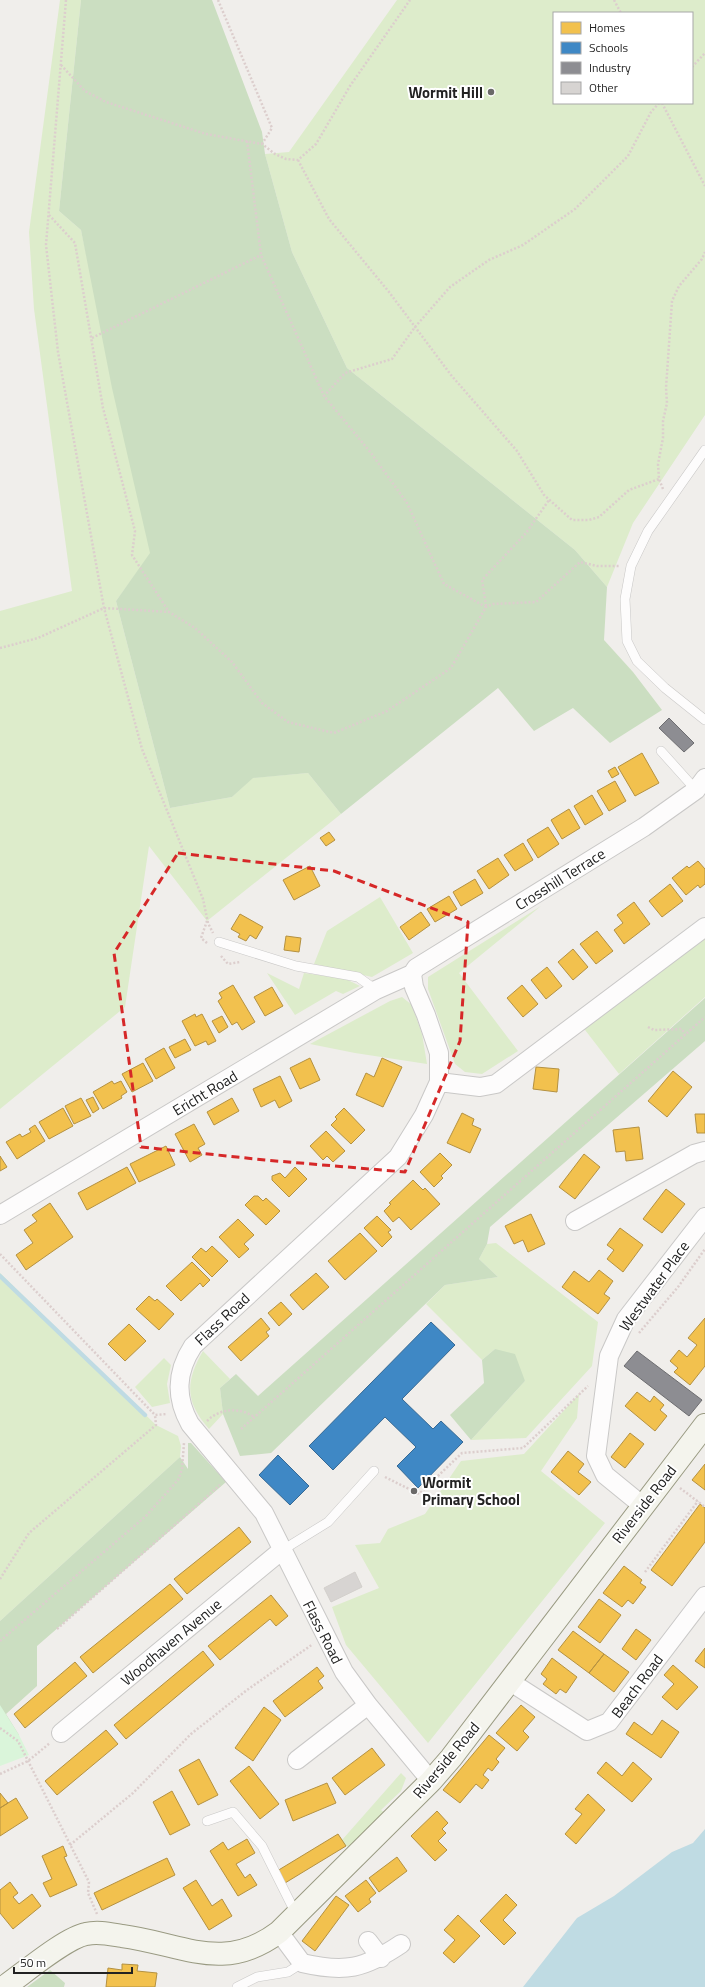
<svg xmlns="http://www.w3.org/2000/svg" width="705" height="1987" font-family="'Titillium Web',sans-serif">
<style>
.grass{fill:#ddeccb;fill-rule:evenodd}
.forest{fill:#cbdec1}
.park{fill:#daf5da}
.water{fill:#bfdbe3}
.homes{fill:#f2c14e;stroke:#b49141}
.schools{fill:#3f88c5;stroke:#366994}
.industry{fill:#8d8d92;stroke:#6d6d70}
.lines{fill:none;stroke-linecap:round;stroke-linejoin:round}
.stream{stroke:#bfdbe3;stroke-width:4.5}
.building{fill:#d7d4d2;stroke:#d3d0cc}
.lane-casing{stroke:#c9c8c7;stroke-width:10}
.street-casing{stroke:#c9c8c7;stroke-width:20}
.secondary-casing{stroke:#999a82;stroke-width:24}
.path{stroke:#dccecd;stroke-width:2.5;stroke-dasharray:2 2;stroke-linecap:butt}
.lane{stroke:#fdfcfc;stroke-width:9}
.street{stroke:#fdfcfc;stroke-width:18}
.secondary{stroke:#f4f4ed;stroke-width:22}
.marked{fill:none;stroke:#d62828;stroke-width:3;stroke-dasharray:8 5;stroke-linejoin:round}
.poi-dot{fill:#6a6968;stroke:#fff;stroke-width:1.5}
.labels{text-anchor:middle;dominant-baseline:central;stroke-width:4;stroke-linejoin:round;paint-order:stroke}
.poi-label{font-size:15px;font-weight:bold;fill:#222;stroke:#fff;text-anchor:end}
.street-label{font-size:15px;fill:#222;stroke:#fff}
</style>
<rect width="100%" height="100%" fill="#f0eeeb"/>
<path class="grass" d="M60 0H81L59 211 81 230 151 553 116 601 170 808 232 797 252 778 308 773 341 814 207 921 149 846 125 1007 0 1109V611L72 591 34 309 29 232Z
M397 0H705V415L633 523 607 587 575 550 347 368 292 252 265 154 289 152ZM554 13H692V103H554Z
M380 897 413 953 372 977 314 964 327 931Z
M541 906 459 973 518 1051 482 1074 465 1072 455 1064 428 989V977Z
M705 936V997L619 1074 582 1026Z
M267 973 299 989 304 973 346 979 360 986 343 994 336 991 295 1015Z
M402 997 412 1005 422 1034 427 1064 355 1053 310 1044 390 1001Z
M496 1243 598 1322 592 1366 526 1438 471 1440 525 1381 495 1349 482 1360 426 1304 445 1285 498 1277 479 1259 487 1244Z
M0 1273 156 1425 178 1436 181 1446 180 1457 0 1621Z
M203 1351 230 1379 220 1388 223 1414 209 1429C185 1402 185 1382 203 1351Z
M164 1358 171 1365 167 1384 170 1403 152 1407 135 1387Z
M579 1394 577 1418 541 1471 605 1523 428 1743 346 1645 332 1607 379 1588 355 1545 380 1543 388 1529 425 1514 461 1461 524 1454Z
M401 1773 406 1778 401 1791 381 1810 385 1813 350 1847 346 1846 342 1840Z"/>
<path class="forest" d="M81 0H212L262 132 265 154 292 252 347 368 575 550 607 587 604 640 633 672 662 710 610 743 573 708 534 731 498 688 341 814 308 773 253 778 232 797 170 808 116 601 150 553 112 388 81 230 59 211Z
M705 998V1041L490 1227 487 1244 479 1259 498 1277 445 1285 271 1453 240 1456 223 1414 220 1388 236 1374 258 1396Z
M495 1349 515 1354 525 1381 471 1440 450 1415 484 1383 482 1360Z
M188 1443H191L226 1482 37 1646V1686L6 1714 19 1735 0 1754V1621L180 1457 188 1469Z
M50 1970 65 1983 64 1987H27Z"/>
<path class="park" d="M0 1705 19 1735 29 1755 0 1766Z"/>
<path class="water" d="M705 1829V1987H523L577 1918 614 1896 672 1852 693 1843Z"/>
<path class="homes" d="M642 753 659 783 635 796 618 767Z
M615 767 619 774 612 778 608 771Z
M615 781 626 801 609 811 597 791Z
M592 795 603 814 585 825 574 806Z
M569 809 580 828 562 839 551 820Z
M548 827 559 844 538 858 527 840Z
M329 832 335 840 326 846 320 838Z
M523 843 533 860 515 871 504 855Z
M498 858 509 875 489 889 477 871Z
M698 861 705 869V884L700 888 698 885 686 895 672 878 687 866 689 868Z
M310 866 320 886 294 900 283 880Z
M475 879 483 893 461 906 453 892Z
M670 884 683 901 662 917 649 901Z
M449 896 457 909 435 922 427 909Z
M634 902 650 924 624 944 614 930 623 923 617 915Z
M421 912 430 925 409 940 400 927Z
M240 914 263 927 256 939 250 935 246 941 238 937 240 934 231 929Z
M597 931 613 951 596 964 580 944Z
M286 936 301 938 299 952 284 950Z
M573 949 588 967 573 980 558 962Z
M547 967 562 986 546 999 531 980Z
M233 985 255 1022 242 1030 237 1022 232 1025 218 1001 222 998 219 993Z
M522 985 538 1004 523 1017 507 998Z
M272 987 283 1006 265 1016 254 997Z
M195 1014 196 1017 202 1014 216 1041 208 1045 206 1041 195 1046 182 1021Z
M222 1016 228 1027 219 1033 212 1021Z
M185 1039 191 1050 175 1058 169 1047Z
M164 1048 175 1068 156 1079 145 1059Z
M310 1058 320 1080 300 1089 290 1068Z
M382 1058 402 1067 383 1107 356 1095 366 1073 374 1077Z
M143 1063 153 1081 132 1092 122 1074Z
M536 1067 559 1069 557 1092 533 1089Z
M673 1071 692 1087 667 1117 648 1101Z
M280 1076 292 1101 279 1108 275 1100 261 1107 253 1089Z
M112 1081 114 1084 121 1081 127 1092 121 1096 122 1098 103 1109 93 1092Z
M93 1097 99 1109 93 1113 86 1100Z
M81 1098 91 1116 74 1124 65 1106Z
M232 1098 239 1111 214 1125 207 1112Z
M63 1108 73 1126 49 1139 39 1122Z
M344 1108 365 1130 351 1144 331 1125 337 1119 335 1117Z
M462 1113 474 1119 472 1125 481 1129 470 1153 447 1143Z
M695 1114H705V1133H697Z
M194 1124 205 1144 198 1148 202 1155 190 1162 175 1134Z
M35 1125 45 1141 17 1159 6 1142 20 1134 22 1137 31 1132 29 1129Z
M639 1127 643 1159 626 1161 625 1151 616 1152 613 1130Z
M326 1131 345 1151 333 1162 327 1156 323 1160 310 1146Z
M166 1146 175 1165 139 1182 130 1164Z
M440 1153 452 1165 441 1176 443 1178 434 1187 420 1172Z
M584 1154 600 1167 575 1199 559 1187Z
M0 1156 7 1167 0 1171Z
M127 1167 136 1183 87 1210 78 1193Z
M295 1167 307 1179 289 1197 272 1180V1176L280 1173 285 1178Z
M413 1180 423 1190 425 1188 440 1204 411 1230 399 1217 393 1222 384 1211 391 1204 389 1203Z
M666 1189 685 1204 662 1233 643 1219Z
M254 1196H258L263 1201 266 1198 280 1211 266 1225 245 1205Z
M50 1203 73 1237 26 1270 16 1255 33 1243 24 1230 37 1221 32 1215Z
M531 1214 545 1244 528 1252 523 1240 514 1244 505 1226Z
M377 1216 391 1230 388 1232 392 1237 382 1247 364 1228Z
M238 1219 254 1235 244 1244 249 1249 239 1258 219 1237Z
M620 1228 643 1245 623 1272 607 1259 614 1250 607 1245Z
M360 1233 377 1251 345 1280 328 1261Z
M212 1246 228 1261 212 1277 192 1257 201 1248 206 1252Z
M192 1262 210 1280 203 1287 200 1283 181 1301 166 1286Z
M599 1270 613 1281 604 1294 610 1298 598 1314 562 1287 574 1271 589 1282Z
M316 1273 329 1287 303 1310 290 1295Z
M149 1296 155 1301 157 1299 174 1314 159 1330 136 1309Z
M281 1302 292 1314 279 1326 268 1313Z
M261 1318 270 1329 266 1332 269 1336 241 1361 228 1347Z
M705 1318V1366L690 1385 674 1372 678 1368 670 1361 679 1350 687 1357 697 1345 688 1338Z
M129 1324 146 1341 125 1361 108 1344Z
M637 1392 650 1402 654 1396 664 1405 660 1410 667 1416 655 1431 625 1406Z
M630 1433 644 1444 625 1468 611 1457Z
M568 1451 584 1464 578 1472 591 1482 579 1495 551 1472Z
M705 1464V1490L692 1480Z
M700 1504 705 1508V1542L672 1586 651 1570Z
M239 1527 251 1542 187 1594 174 1579Z
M624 1566 642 1580 640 1583 646 1587 633 1604 628 1600 622 1607 603 1593Z
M170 1584 183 1599 93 1673 80 1657Z
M271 1595 288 1616 276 1626 270 1619 220 1660 208 1646Z
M599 1599 621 1615 600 1643 578 1627Z
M636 1629 651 1640 636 1660 622 1649Z
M573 1631 604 1654 589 1673 558 1650Z
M705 1648V1668L695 1661Z
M203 1651 214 1665 126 1739 114 1725Z
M604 1654 629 1672 614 1692 589 1673Z
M552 1658 577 1677 566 1693 560 1689 556 1694 543 1684 547 1679 541 1674Z
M75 1662 87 1676 25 1728 14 1714Z
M673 1665 698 1687 677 1710 662 1697 674 1684 664 1675Z
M317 1667 324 1676 318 1681 323 1688 285 1717 273 1701Z
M521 1705 535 1717 523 1731 529 1737 517 1751 496 1733Z
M264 1707 281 1720 253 1761 235 1748Z
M662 1720 679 1732 661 1758 626 1734 634 1722 652 1735Z
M106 1730 118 1744 57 1795 45 1781Z
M489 1735 505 1748 496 1759 499 1762 492 1771 488 1768 483 1775 489 1780 482 1789 476 1784 460 1803 443 1790Z
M372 1748 385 1765 345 1795 332 1778Z
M199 1759 218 1795 198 1805 179 1770Z
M606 1762 622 1776 633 1762 652 1779 632 1802 597 1773Z
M249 1766 279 1804 260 1819 230 1781Z
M327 1783 336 1803 293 1821 285 1800Z
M172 1791 190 1825 170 1835 153 1802Z
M0 1793 8 1803 0 1808Z
M588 1794 605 1810 576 1844 565 1834 582 1814 575 1809Z
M16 1798 28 1818 0 1836V1808Z
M437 1811 448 1823 442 1829 446 1833 438 1841 447 1850 435 1861 411 1836Z
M338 1834 346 1846 285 1883 277 1871Z
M247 1839 255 1853 236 1864 245 1878 250 1874 257 1885 238 1896 210 1851 223 1842 228 1850Z
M63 1846 67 1856 64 1857 77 1885 50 1897 43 1883 52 1879 42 1856Z
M397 1857 407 1871 379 1892 369 1878Z
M167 1858 175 1875 102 1910 94 1893Z
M196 1880 212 1906 222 1899 232 1916 209 1930 183 1888Z
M366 1880 376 1893 369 1899 371 1902 358 1912 345 1896Z
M10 1882 18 1893 13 1897 19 1904 32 1894 41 1906 13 1929 0 1913V1890Z
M506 1894 517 1905 503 1920 516 1933 504 1945 480 1921Z
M336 1896 349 1905 315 1951 302 1941Z
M458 1915 480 1936 454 1963 443 1953 455 1940 444 1930Z
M122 1964 138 1965 137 1971 157 1973 155 1987H106L108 1968 122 1970Z"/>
<path class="schools" d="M431 1322 455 1345 402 1399 433 1429 441 1421 463 1442 418 1488 397 1466 416 1447 385 1417 333 1470 309 1446Z
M278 1455 309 1486 290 1505 259 1475Z"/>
<path class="industry" d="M669 718 694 743 684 752 659 728Z
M637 1351 702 1400 689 1416 624 1366Z"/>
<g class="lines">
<path class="stream" d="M0 1276 145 1415"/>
</g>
<path class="building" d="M355 1572 362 1587 331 1602 324 1588Z"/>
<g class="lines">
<defs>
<path id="lane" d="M705 450 648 531 631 566 625 599 627 641 637 661 665 688 705 720
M661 751 696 790
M219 942 296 966 358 977 376 990
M281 1551 328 1522 374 1471
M207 1821 233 1812 262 1846 296 1914
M237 1987 257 1977 288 1972 302 1963"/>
<path id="street" d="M412 974 414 987 426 1015 439 1053V1082L424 1115 398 1157 193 1346C176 1372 175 1397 190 1424L264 1513 344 1672 368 1705 431 1781
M412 974 416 968 644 827 696 790 705 778
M439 1082 480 1087 496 1084 705 927
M0 1215 376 990 412 974
M575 1221 694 1154 705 1151
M643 1506 605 1475 596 1456 609 1356 626 1319 705 1217
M509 1681 587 1731 609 1722 705 1596
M61 1733 281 1551
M297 1760 368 1705
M279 1932 302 1963C345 1973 364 1969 401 1944
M368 1941 381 1958"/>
<path id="secondary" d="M4 1987C23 1974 65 1938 86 1934 98 1931 110 1934 122 1936 183 1944 223 1974 279 1932L431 1781 451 1758 705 1425"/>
</defs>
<use href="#lane" class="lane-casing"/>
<use href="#street" class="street-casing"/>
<use href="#secondary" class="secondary-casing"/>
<path class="path" d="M66 0 46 245 58 352 104 608 142 749 203 899 208 923 213 933
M218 0 272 128 262 144
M614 0 621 13
M61 65 85 91 106 102 206 134 262 144 275 154 286 159 298 160 316 144 350 86 410 0
M692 67 705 53
M662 103 705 186
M247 141 261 255 324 396
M298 160 329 219 389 292 451 375 517 451 544 495 572 520H589L599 517 629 490 659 479
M49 215 75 243 103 408 135 531 132 555 169 612
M92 338 261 255
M663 489 659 479 658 464 663 438V421L667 403 666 388 672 301 679 286 702 259 705 252
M486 606 482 580 526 533 549 500
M486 607 444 584 407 503 371 453 324 396 345 373 392 359 415 327 450 287 489 260 523 245 575 209 628 156 651 112 659 103
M0 648 38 638 104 608 169 612 195 628 232 662 262 703 288 722 334 733 387 711 451 668 486 607 493 604 536 602 580 562 597 566H619
M207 943 201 938 207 921
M221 956 228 964 240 962
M648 1027 654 1030 682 1029 685 1035
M0 1254 155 1415 167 1414
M639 1333 678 1287 705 1249
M207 1421C220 1408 240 1407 254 1417
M241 1429 705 1017
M385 1477 419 1494 462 1453 523 1448 588 1386
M680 1488 705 1507
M645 1572 698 1501
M0 1579 29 1533 156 1425 155 1415
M57 1629 220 1485
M0 1641 146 1516 178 1480 182 1469 184 1443
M0 1728 18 1741 89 1882 88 1893 97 1914
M0 1774 28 1761 50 1743
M70 1845 133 1793 191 1734 247 1690 313 1644"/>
<use href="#lane" class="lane"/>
<use href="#street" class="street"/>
<use href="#secondary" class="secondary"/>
</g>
<path class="marked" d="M178 853 334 871 468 922 460 1041 405 1172 265 1160 141 1147 114 953Z"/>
<g class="poi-dot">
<circle cx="491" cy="92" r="4"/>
<circle cx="414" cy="1491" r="4"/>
</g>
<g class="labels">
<g class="poi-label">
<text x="483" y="92">Wormit Hill</text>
<text x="422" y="1482" text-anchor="start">Wormit<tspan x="422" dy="17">Primary School</tspan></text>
</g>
<g class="street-label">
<text transform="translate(560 879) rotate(-32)">Crosshill Terrace</text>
<text transform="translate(205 1093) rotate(-31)">Ericht Road</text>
<text transform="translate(654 1286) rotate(-54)">Westwater Place</text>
<text transform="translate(222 1319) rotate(-43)">Flass Road</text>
<text transform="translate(644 1504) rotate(-52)">Riverside Road</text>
<text transform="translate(323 1632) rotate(63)">Flass Road</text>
<text transform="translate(171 1642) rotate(-40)">Woodhaven Avenue</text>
<text transform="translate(637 1686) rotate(-53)">Beach Road</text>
<text transform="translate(446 1760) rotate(-50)">Riverside Road</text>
</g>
</g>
<rect x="553" y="12" width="140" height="92" fill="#ffffff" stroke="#a7a7a7"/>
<rect x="561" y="22" width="20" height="12" fill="#f2c14e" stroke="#a7a7a7"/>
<text x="589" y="32" font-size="12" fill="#222222">Homes</text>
<rect x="561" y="42" width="20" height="12" fill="#3f88c5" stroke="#a7a7a7"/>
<text x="589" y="52" font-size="12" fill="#222222">Schools</text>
<rect x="561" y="62" width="20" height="12" fill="#8d8d92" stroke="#a7a7a7"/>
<text x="589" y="72" font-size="12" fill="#222222">Industry</text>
<rect x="561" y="82" width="20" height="12" fill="#d7d4d2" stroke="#a7a7a7"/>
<text x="589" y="92" font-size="12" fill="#222222">Other</text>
<path d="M14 1967v6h118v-6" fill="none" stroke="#222222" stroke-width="2"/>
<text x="20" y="1967" font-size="12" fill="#222222" stroke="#ffffff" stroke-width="3" paint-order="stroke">50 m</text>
</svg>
